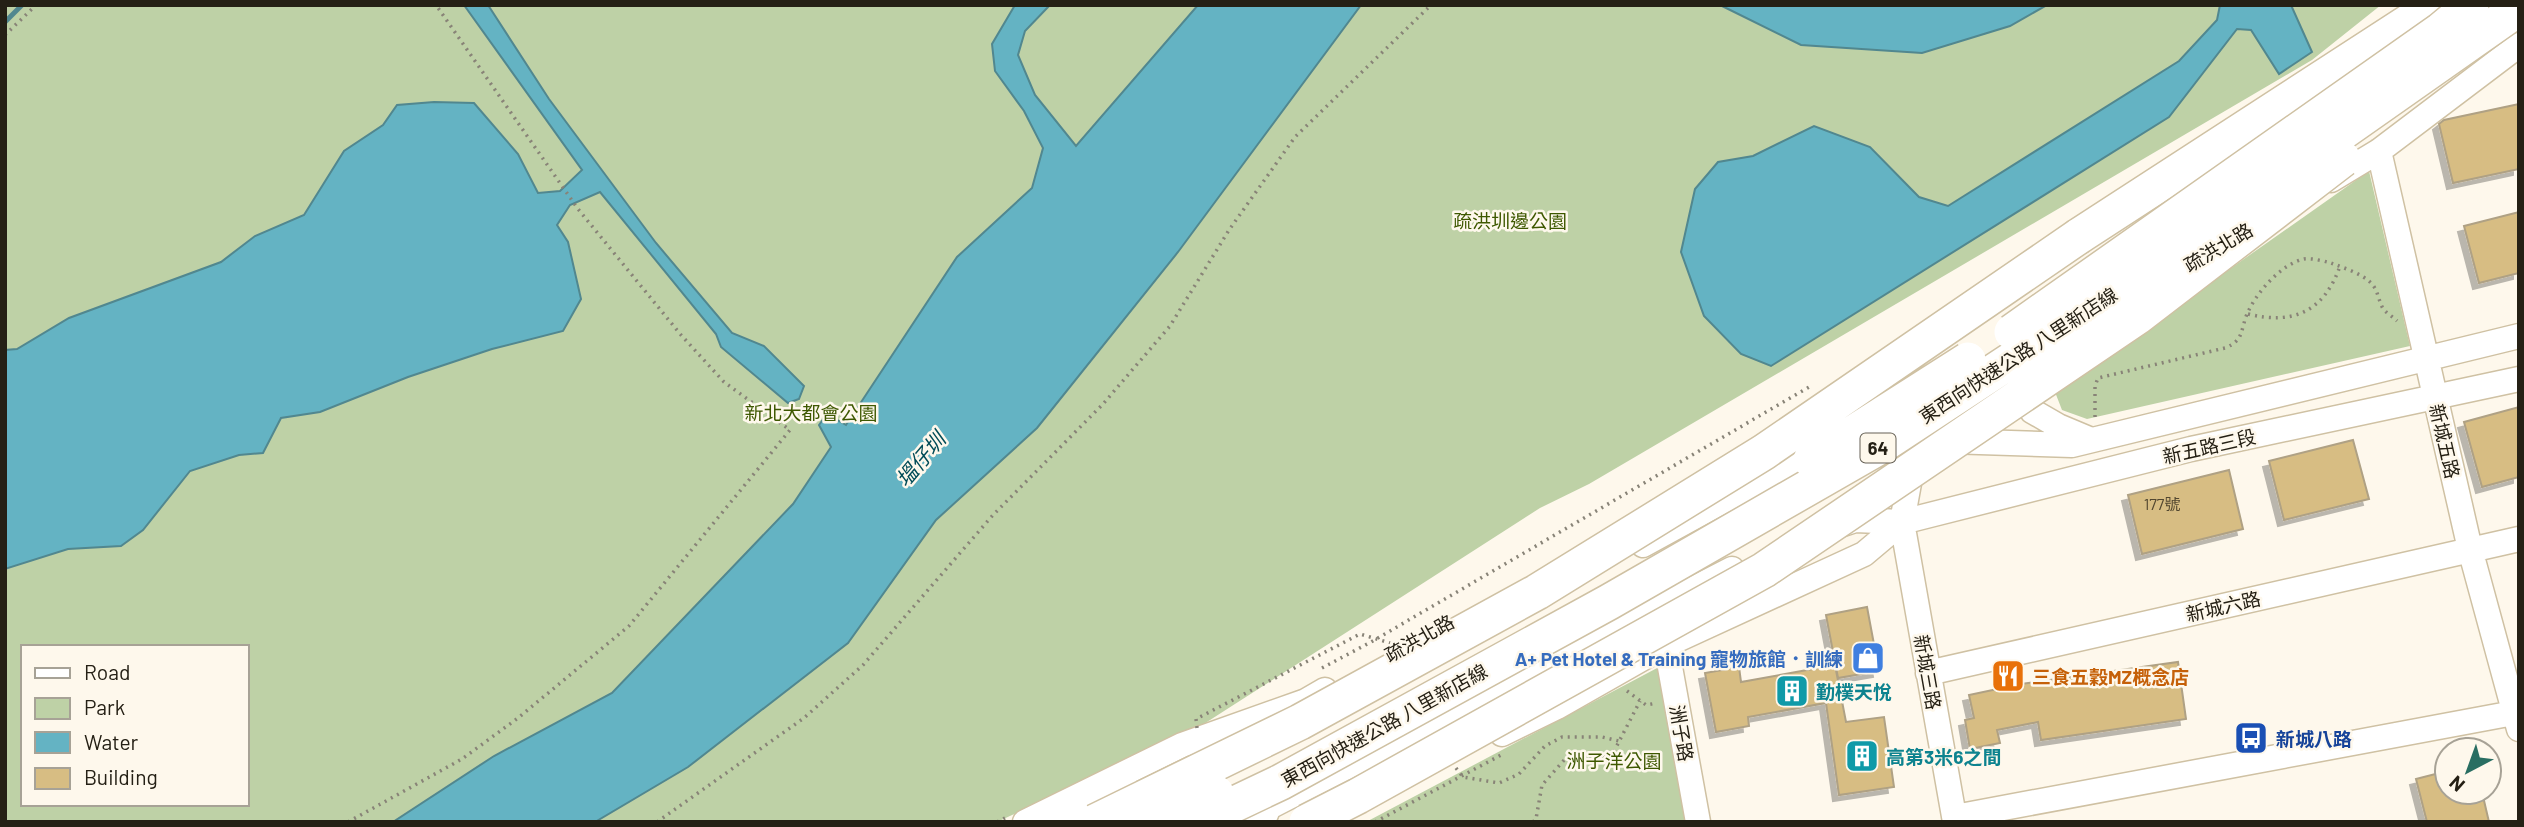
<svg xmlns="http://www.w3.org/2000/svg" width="2524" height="827" font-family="Barlow,'Noto Sans TC',sans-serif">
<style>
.green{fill:#bed1a6;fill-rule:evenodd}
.water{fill:#64b3c3;stroke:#51878f;stroke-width:2}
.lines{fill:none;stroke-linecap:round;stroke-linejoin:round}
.stream{stroke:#51878f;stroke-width:5}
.building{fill:#d7bd83;stroke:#afa184;stroke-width:2;filter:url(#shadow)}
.minor-casing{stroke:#cfc1a3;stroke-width:27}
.highway-casing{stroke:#cfc1a3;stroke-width:38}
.path{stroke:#888377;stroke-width:3.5;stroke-dasharray:2 5;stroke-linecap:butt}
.minor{stroke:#fff;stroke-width:24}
.highway{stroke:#fff;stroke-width:35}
.highway-bridge-casing{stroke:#cfc1a3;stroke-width:38;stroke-linecap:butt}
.path-bridge{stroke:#888377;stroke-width:3.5;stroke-dasharray:2 5;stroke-linecap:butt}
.highway-bridge{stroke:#fff;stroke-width:35}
.labels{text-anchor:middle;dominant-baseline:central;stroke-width:5;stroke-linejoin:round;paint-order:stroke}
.number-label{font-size:16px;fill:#524730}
.shield{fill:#fef8ec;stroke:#666156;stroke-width:2}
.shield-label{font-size:18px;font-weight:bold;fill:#252015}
.park-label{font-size:19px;fill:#3e5800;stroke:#fef8ec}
.street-label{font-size:19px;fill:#252015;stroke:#fef8ec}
.shop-label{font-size:19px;font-weight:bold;fill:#366cbe;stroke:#fef8ec;text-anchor:end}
.food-label{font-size:19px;font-weight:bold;fill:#c56008;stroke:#fef8ec;text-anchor:start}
.culture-label{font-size:19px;font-weight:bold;fill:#0d838f;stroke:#fef8ec;text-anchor:start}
.transit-label{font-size:19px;font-weight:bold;fill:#164399;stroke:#fef8ec;text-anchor:start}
.water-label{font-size:21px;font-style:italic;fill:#004b57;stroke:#fef8ec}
</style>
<defs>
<filter id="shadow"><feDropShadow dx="-6" dy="6" stdDeviation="0" flood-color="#0004"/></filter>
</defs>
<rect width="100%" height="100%" fill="#fef8ec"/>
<path class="green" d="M5 5H2381L2312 60 1589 484 1540 508 1196 729 997 822H5ZM23 647H247V804H23Z
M2369 171 2410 346 2087 419 2062 410 2055 392Z
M1659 667 1688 822H1366Z"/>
<path class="water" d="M464 5H488L549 99 656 243 732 333 764 346 804 386 799 399 788 403 721 347 716 334 600 192 570 205 557 225 568 242 581 299 563 331 492 349 408 377 320 412 281 418 263 453 239 455 190 471 143 530 121 546 68 549 5 569V350L17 349 69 318 221 262 255 236 304 215 344 151 383 125 397 105 434 102 474 103 518 154 538 193 560 191 582 170Z
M1015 5H1050L1025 31 1018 55 1035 95 1076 146 1198 5H1361L1178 252 1037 428 936 520 848 643 688 767 595 822H393L494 756 612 693 793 504 831 447 819 425 827 414 846 425 957 257 1032 188 1043 148 1024 111 995 71 992 44Z
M1720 5H2047L2010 26 1922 53 1801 45Z
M2220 5H2291L2312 52 2279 74 2251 30 2237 29 2169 117 1771 366 1741 354 1704 316 1681 252 1695 189 1718 162 1753 156 1814 126 1870 147 1919 197 1948 206 2179 61 2217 20Z"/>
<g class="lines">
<path class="stream" d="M5 22 22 5"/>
</g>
<path class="building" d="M2519 104V169L2453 183 2439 124 2444 120Z
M2519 212V273L2479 283 2464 226Z
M2519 407V477L2482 487 2464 422Z
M2353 440 2369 499 2284 520 2269 461Z
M2229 470 2243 529 2142 554 2128 495Z
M1867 607 1879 671 1838 678 1826 615Z
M2178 662 2186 719 2041 740 2038 722 1997 730 2000 743 1970 749 1965 720 1974 718 1969 695 2021 684Z
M1835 665 1846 722 1884 717 1894 787 1839 795 1826 703 1748 717 1749 726 1716 732 1705 673 1739 667 1741 682Z
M2447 771V792H2482L2489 822H2427L2416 779Z"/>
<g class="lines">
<defs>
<path id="minor" d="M2379 151 2470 549 2519 729
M2331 180 2379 151 2519 45
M2022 381 2020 390 2032 411 2058 426 2089 439
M1889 444 1917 440 2072 445 2519 336
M1902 522 1955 822
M1837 526 1855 520 1902 522 2191 449 2519 379
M1643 545 1811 453 1825 451
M1666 645 1698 822
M1928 673 2519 539
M1502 734 1557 707 1666 645 1864 554 1902 522 1913 461
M1955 817 2519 712
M1248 818 1732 569
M1025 822 1182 745 1306 701 1325 690"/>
<path id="highway" d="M2079 236 2435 5
M1063 822 1123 793
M1242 822 1261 812"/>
</defs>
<use href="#minor" class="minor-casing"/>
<use href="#highway" class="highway-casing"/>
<path class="path" d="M5 35 36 5
M2248 314C2293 325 2324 312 2340 266
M2095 417V386L2098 378 2225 348C2244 340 2240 332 2247 314 2256 293 2281 264 2304 259 2313 258 2323 261 2331 263 2344 268 2360 273 2370 282 2379 290 2378 302 2384 310 2388 314 2393 317 2397 321
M1322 668 1371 642 1809 387
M1627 691 1646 705 1657 703
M348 822 462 759 518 718 629 626 790 430 724 382 681 335 578 209 436 5
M657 822 804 718 863 665 993 515 1103 404 1170 326 1229 230 1295 137 1431 5
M997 822 1005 818
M1375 822 1503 754
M1533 822 1536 819 1542 785 1566 758 1611 757 1640 701"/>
<use href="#minor" class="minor"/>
<use href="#highway" class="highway"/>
<defs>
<path id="highway-bridge" d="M2012 332 2441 30 2471 5
M1811 460 1968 360
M1095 822 1300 722 1537 592 1764 452 2079 236
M1156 822 1216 793
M1197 822 1281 782 1609 602 1884 444 2115 292 2519 8
M1307 822 1358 796 1764 570 2137 317 2343 159"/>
</defs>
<use href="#highway-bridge" class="highway-bridge-casing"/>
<path class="path-bridge" d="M1197 728 1196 719 1360 634 1390 643
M1456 768 1463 777 1499 783 1519 774 1545 746 1562 737H1602L1619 741"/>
<use href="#highway-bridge" class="highway-bridge"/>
</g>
<defs>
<symbol id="shop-square" viewBox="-11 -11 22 22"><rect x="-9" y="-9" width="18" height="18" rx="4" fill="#3f7fe0" stroke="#fef8ec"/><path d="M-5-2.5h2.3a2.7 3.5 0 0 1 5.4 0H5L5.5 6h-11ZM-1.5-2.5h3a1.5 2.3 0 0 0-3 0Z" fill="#fff"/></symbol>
<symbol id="restaurant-square" viewBox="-11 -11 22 22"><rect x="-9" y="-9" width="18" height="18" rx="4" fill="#e8710a" stroke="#fef8ec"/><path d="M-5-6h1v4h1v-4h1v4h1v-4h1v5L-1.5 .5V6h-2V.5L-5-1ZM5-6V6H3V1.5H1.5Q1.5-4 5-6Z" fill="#fff"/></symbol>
<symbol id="building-square" viewBox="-11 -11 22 22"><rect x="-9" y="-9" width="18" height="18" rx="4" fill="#0f9aa8" stroke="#fef8ec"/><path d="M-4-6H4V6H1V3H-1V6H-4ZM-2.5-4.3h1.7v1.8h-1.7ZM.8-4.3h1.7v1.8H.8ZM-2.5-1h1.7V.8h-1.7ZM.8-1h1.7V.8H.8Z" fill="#fff"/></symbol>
<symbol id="bus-square" viewBox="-11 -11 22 22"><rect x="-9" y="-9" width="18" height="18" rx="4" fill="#1a4fb4" stroke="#fef8ec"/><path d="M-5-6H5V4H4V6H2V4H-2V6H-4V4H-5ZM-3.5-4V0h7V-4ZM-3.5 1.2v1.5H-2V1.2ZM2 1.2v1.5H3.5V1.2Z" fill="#fff"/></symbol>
</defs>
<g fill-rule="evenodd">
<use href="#shop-square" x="1849" y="639" width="38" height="38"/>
<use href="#restaurant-square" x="1989" y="657" width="38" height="38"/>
<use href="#building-square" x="1773" y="672" width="38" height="38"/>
<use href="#bus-square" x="2232" y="719" width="38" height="38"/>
<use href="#building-square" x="1843" y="737" width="38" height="38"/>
</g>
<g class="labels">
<g class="number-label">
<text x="2162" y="503">177號</text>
</g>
<rect class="shield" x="1860.5" y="433.5" width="35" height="29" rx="5"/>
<g class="shield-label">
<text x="1878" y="448">64</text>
</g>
<g class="park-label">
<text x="1510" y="220">疏洪圳邊公園</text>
<text x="811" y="412">新北大都會公園</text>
<text x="1614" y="760">洲子洋公園</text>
</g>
<g class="street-label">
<text transform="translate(2218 247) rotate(-31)">疏洪北路</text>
<text transform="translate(2018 355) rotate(-33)">東西向快速公路 八里新店線</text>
<text transform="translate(2445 441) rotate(77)">新城五路</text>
<text transform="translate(2209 446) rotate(-13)">新五路三段</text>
<text transform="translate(2223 606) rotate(-13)">新城六路</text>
<text transform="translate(1419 638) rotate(-29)">疏洪北路</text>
<text transform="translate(1928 672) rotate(80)">新城三路</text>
<text transform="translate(1384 725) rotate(-29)">東西向快速公路 八里新店線</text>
<text transform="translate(1682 733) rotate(80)">洲子路</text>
</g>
<g class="shop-label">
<text x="1843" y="658">A+ Pet Hotel &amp; Training 寵物旅館．訓練</text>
</g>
<g class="food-label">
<text x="2032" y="676">三食五穀MZ概念店</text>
</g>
<g class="culture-label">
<text x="1816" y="691">勤樸天悅</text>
<text x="1886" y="756">高第3米6之間</text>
</g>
<g class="transit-label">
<text x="2276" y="738">新城八路</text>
</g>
<g class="water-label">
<text transform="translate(920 459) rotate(-50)">塭仔圳</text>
</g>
</g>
<rect width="2524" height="827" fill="none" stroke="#252015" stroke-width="14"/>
<rect x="21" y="645" width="228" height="161" fill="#fef8ec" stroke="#a7a296" stroke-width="2"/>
<rect x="35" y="668" width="35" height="10" fill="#ffffff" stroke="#a7a296" stroke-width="2"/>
<text x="84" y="680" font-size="21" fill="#252015">Road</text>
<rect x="35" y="698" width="35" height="21" fill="#bed1a6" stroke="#a7a296" stroke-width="2"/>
<text x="84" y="715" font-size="21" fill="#252015">Park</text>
<rect x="35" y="732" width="35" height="21" fill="#64b3c3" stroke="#a7a296" stroke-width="2"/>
<text x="84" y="750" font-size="21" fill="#252015">Water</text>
<rect x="35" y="768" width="35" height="21" fill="#d7bd83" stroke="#a7a296" stroke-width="2"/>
<text x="84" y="785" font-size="21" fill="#252015">Building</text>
<g transform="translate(2468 771) rotate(221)"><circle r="33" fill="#fef8ec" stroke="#a7a296" stroke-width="2"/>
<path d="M0-5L12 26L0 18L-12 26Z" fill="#296e62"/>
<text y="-10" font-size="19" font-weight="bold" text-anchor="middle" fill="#252015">N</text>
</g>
</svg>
